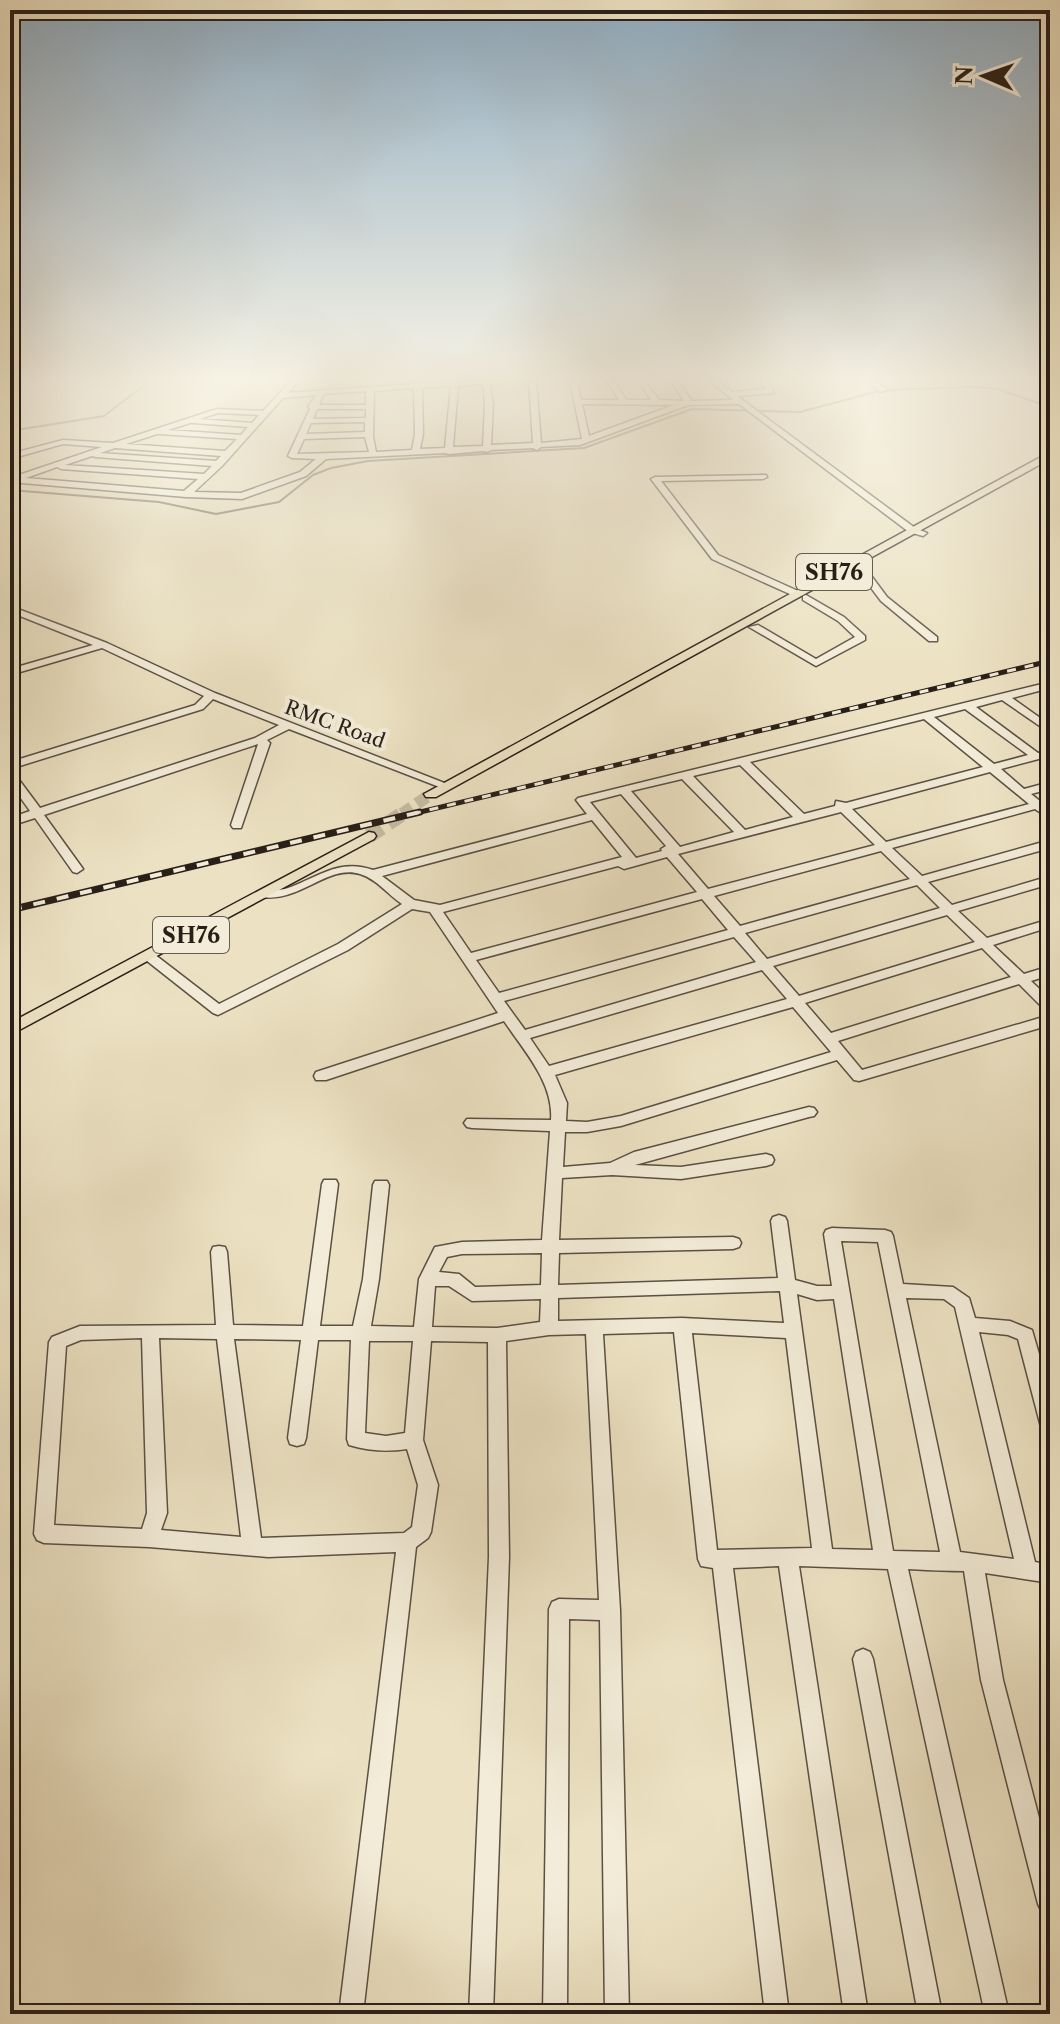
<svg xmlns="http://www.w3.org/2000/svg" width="1060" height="2024" font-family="'Libre Caslon Text',serif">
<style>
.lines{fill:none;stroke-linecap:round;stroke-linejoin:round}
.stream{stroke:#766c5c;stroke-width:2}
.major-tunnel-far1{stroke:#c5bba1;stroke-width:12;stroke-dasharray:12 6;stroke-linecap:butt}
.major-tunnel{stroke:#c5bba1;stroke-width:15;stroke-dasharray:15 8;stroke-linecap:butt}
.minor-casing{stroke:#5a5044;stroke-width:3}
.major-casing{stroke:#291f19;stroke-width:3}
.minor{fill:#f3ecd8;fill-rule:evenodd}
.major{fill:#ece2c3;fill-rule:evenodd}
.rail-far1-casing{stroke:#291f19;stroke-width:5}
.rail-casing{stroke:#291f19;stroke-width:7}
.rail-far1{stroke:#f3ecd8;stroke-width:3;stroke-dasharray:9;stroke-linecap:butt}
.rail{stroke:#f3ecd8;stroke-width:4;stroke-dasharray:12;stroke-linecap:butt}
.labels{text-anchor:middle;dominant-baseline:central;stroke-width:8;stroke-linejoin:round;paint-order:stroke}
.far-street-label{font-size:20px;fill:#291f19;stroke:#f3ecd8}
.shield{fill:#f3ecd8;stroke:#665c52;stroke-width:2}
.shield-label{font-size:22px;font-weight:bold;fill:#291f19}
</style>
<rect width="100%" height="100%" fill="#ece2c3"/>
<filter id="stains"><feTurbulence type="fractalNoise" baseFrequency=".0025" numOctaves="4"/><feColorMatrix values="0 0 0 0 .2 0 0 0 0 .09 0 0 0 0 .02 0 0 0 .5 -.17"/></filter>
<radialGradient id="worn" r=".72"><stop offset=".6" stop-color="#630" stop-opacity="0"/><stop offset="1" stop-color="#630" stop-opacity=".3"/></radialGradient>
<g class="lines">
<path class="stream" d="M10 431 104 416 150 381
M10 490 159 502 216 514 279 502 313 475 331 468 368 461 584 448 692 409 800 412 883 390 975 387 997 389 1050 407"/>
<path class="major-tunnel-far1" d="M402 814 431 794"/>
<path class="major-tunnel" d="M369 836 405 812"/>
<defs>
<path id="minor" d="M291 381H299L288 393 414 384 415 381H421L422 384 452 381H504L501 383 490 384 493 404 491 445 533 443 529 381H536L541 443 582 439 570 381H577L581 400H619L607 381H614L626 400H651L638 381H645L659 400 684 401 671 381H677L692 401 733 400 710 381H717L732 392 766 389 761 381H768L774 393 737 396 915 528 927 533 923 536 909 532 739 404 688 405 580 445 541 447 537 450 533 448 491 450 487 452 483 451 449 454 445 453 326 459 306 476 242 499 186 497 10 482V478L102 447 63 444 10 459V454L63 440 113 443 217 409 263 411ZM483 384 485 404 483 446 453 447 458 386ZM451 386 445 448 420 449 423 434 422 388ZM414 388 415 434 412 450 376 452 373 437 374 391ZM366 391V405H319L324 394ZM316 395 308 407 310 409 288 456 292 458 316 459 300 472 241 493 194 492 222 466 283 398ZM582 404 674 405 589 436ZM317 409H366V418L313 419ZM218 413 259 415 252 423 200 419ZM365 422V432L306 434 311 423ZM190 423H193L248 427 241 435 168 430ZM157 434H159L237 439 225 451 126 444ZM365 437 369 452 297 454 304 439ZM115 448 221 456 216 461 100 453ZM92 456 96 457 212 466 204 474 65 465ZM57 467 61 469 198 479 184 491 26 478Z
M868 381H876L887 390 880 392Z
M1042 416 1050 417V421L1042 420Z
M766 475 767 477 763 479 661 481 718 555 798 591V595H792L712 559 651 479 655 477Z
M858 566H864L887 597 937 637V641H929L881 601 856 568Z
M806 595 844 617 865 636V640L816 666 749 627 758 625 816 659 855 637 838 621 803 600V596Z
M10 606 107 643 215 693 452 786 450 788H442L289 729 267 740 270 743 241 828H233L231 825 258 744 44 815 83 869 77 873 73 872 35 818 10 826V818L30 811 10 783V772L14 773 40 808 255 738 279 725 213 699 203 709 10 769V762L195 705 204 696 102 648 10 675V669L93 645 10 612Z
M1050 682V688L1012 698 1050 725V733L1002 700 976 707 1038 753 1050 750V756L1001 769 1024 789 1050 782V789L1031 794 1050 809V819L1035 809 892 848 922 876 1050 840V848L928 882 952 905 1050 876V884L958 911 987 938 1050 919V927L993 945 1024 974 1050 966V975L1031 981 1050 999V1012L1045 1010 1019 984 838 1041 862 1070 1050 1015V1025L859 1081 854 1080 837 1060 621 1126 587 1132H565L563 1167 610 1163 634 1152 809 1107 814 1108 817 1112 814 1116 809 1117 635 1165 681 1167 766 1154 772 1156 774 1160 772 1164 766 1166 681 1179 612 1175 562 1178 559 1240 733 1237 739 1239 741 1243 739 1247 733 1249 559 1253 558 1285 778 1278 771 1221 773 1217 779 1215 785 1217 787 1221 795 1280 817 1286H832L824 1234 826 1230 832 1228 885 1230 891 1232 893 1236 903 1284 953 1287 969 1298 975 1318 1010 1321 1032 1330 1050 1392V1435L1043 1433 1041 1427 1018 1339 1008 1335 979 1332 1035 1562 1050 1565V1583L985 1573 1003 1680 1050 1860V1916L1042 1912 1038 1904 981 1680 964 1571C946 1571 927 1570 908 1569L1009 2014H985L888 1569 799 1566 868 2014H844L779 1566 733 1568 789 2014H765L713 1568 701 1566 698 1559 674 1332 603 1334 620 1610 629 2014H605L600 1620 569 1619 567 2014H543L549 1609 552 1602 559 1599 599 1600 586 1334 549 1335 506 1341 509 1557 493 2014H469L489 1557 488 1342 431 1341 423 1440 438 1485 431 1532 428 1538 416 1547 363 2014H339L396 1552 268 1557 149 1547 44 1543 37 1540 34 1534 49 1342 52 1337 80 1326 216 1325 211 1252 213 1247 219 1246 225 1247 227 1252 233 1325 303 1326 322 1184 324 1180H336L338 1184 320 1326H353L363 1279 373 1185 375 1181H387L389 1185 379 1279 371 1326 414 1327 419 1279 435 1247 462 1242 542 1240 550 1131 472 1128 467 1127 464 1123 467 1119 551 1120C554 1083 524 1051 504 1021L326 1080H316L314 1076 316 1072 498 1013 430 912 412 909 348 950 218 1015 213 1013 142 957 149 953 154 954 219 1004 338 944 402 904C388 895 377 879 360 874 328 864 299 903 262 897L261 894 262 891C271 890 279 891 288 888 318 877 340 858 373 870L587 814 576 800 578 798ZM965 709 1028 755 994 764 934 717ZM924 719 983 767 846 803 836 801 835 806 804 814 750 762ZM740 765 793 817 745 830 693 776ZM990 772 1029 804 886 842 852 809ZM682 779 734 832 680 847 631 791ZM621 794 666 846 661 849 662 851 636 858 590 802ZM841 812 875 845 708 889 678 854ZM592 820 622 857 440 905 414 900 382 876ZM881 851 910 879 740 926 714 896ZM667 857 697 892 471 953 443 912 618 866 624 869ZM917 885 940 908 767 959 745 933ZM702 899 728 930 499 993 476 960ZM947 915 975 942 799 996 773 966ZM734 937 756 962 525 1030 504 1001ZM982 948 1011 977 831 1033 805 1003ZM762 970 787 999 549 1066 530 1038ZM793 1007 831 1052 621 1116 587 1122 566 1121 567 1103 555 1075ZM841 1241 878 1242 940 1552 893 1551ZM542 1253 541 1285 475 1287 459 1274 439 1272 447 1257 462 1254ZM435 1286H449L472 1301 541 1299 540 1322 497 1328 432 1327ZM780 1291 784 1323 682 1318 558 1321V1298ZM797 1294 817 1300 834 1299 873 1550 832 1549ZM906 1298 944 1299 955 1307 1014 1559 960 1552ZM692 1333 786 1338 812 1548 717 1550ZM142 1338 147 1513 142 1529 54 1525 66 1346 81 1340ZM159 1338 217 1339 241 1537 161 1530 167 1513ZM234 1339 301 1340 288 1438 290 1444 297 1446 304 1444 306 1438 318 1340H351L347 1439 349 1445C369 1451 387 1452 407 1449L418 1485 412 1527 404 1533 261 1538ZM369 1341H413L405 1433 386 1436 365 1433Z
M863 1649 870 1652 873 1659 942 2014H918L853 1659 856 1652Z"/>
<path id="major" d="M1050 452V459L436 797H426L424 794Z
M369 832 374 833 376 836 374 839 10 1035V1023Z"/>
</defs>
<use href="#minor" class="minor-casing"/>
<use href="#major" class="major-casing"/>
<use href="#minor" class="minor"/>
<use href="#major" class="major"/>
<defs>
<path id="rail-far1" d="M412 814 1050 661"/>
<path id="rail" d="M10 910 420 812"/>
</defs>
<use href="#rail-far1" class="rail-far1-casing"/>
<use href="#rail" class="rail-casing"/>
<use href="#rail-far1" class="rail-far1"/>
<use href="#rail" class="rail"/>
</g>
<linearGradient id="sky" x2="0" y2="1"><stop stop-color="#8facc2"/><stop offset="0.57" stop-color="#f6f2e4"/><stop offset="1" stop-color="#f6f2e4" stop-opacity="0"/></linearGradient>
<rect width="1060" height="664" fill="url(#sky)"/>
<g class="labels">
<g class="far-street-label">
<text transform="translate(335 724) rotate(20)">RMC Road</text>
</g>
<g class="shield">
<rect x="796" y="554" width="76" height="36" rx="6"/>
<rect x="153" y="917" width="76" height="36" rx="6"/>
</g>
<g class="shield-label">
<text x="834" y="572">SH76</text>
<text x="191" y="935">SH76</text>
</g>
</g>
<rect width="1060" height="2024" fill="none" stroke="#ece2c3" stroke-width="40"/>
<rect x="12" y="12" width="1036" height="2000" fill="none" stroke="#291f19" stroke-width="4"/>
<rect x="20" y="20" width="1020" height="1984" fill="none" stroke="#291f19" stroke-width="2"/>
<g transform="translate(984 76) rotate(272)" stroke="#f3ecd8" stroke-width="6" paint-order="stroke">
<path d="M0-6L14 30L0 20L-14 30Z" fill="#291f19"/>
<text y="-12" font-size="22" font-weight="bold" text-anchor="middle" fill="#291f19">N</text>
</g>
<rect width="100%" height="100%" filter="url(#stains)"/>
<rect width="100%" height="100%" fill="url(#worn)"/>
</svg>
